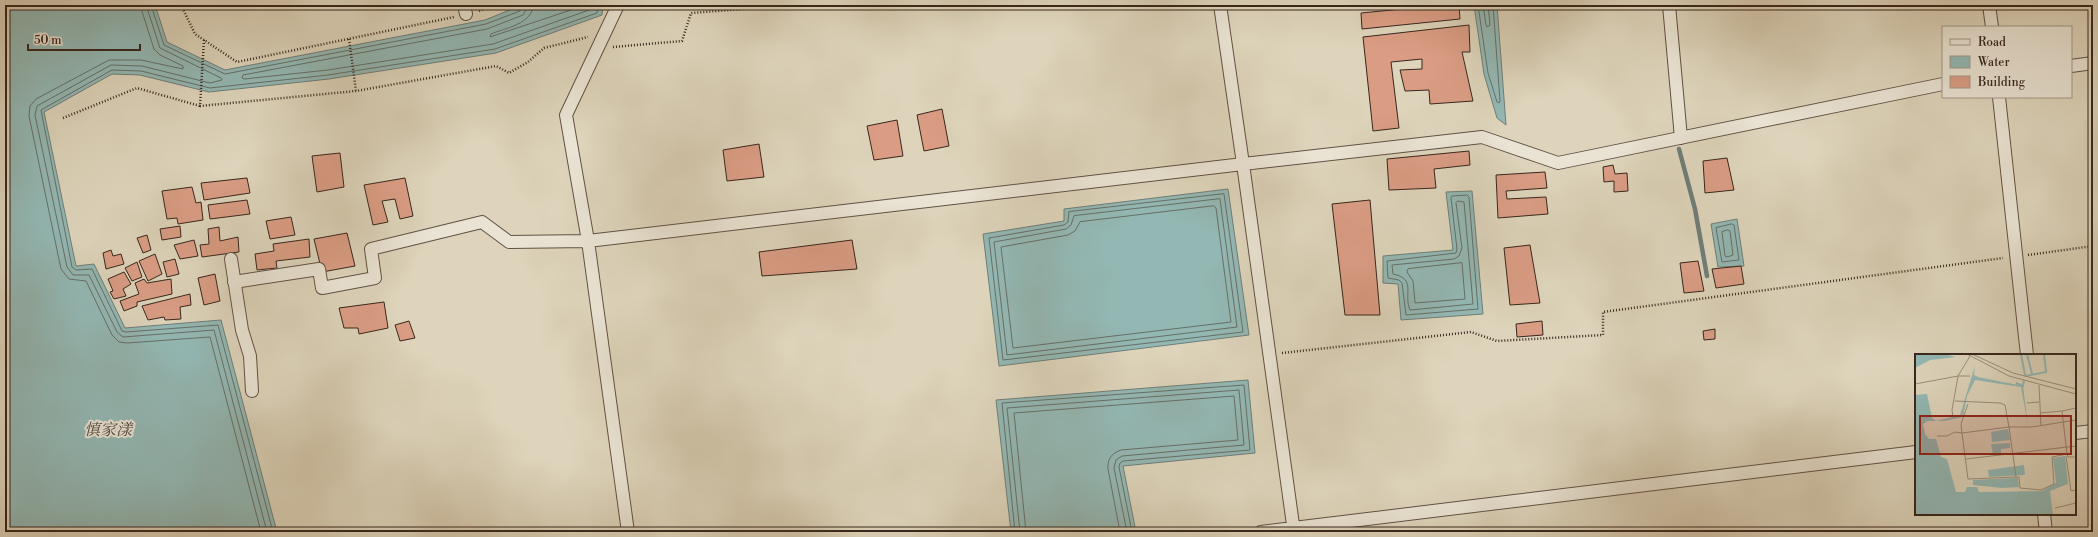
<svg xmlns="http://www.w3.org/2000/svg" width="2098" height="537" font-family="'Libre Bodoni','Noto Serif SC',serif">
<style>
.water{fill:#93b8b4;stroke:#6f7e78}
.lines{fill:none;stroke-linecap:round;stroke-linejoin:round}
.shore{stroke:#666f68;stroke-width:1}
.stream{stroke:#6f7e78;stroke-width:4.5}
.building{fill:#da9d84;stroke:#38261d}
.minor-casing{stroke:#615244;stroke-width:14}
.path{stroke:#38261d;stroke-width:2.5;stroke-dasharray:1 2;stroke-linecap:butt}
.minor{stroke:#e9e3d3;stroke-width:12}
.labels{text-anchor:middle;dominant-baseline:central;stroke-width:4;stroke-linejoin:round;paint-order:stroke}
.water-label{font-size:16px;font-style:italic;fill:#4f4a43;stroke:#e9e3d3}
.inset-river{fill:none;stroke:#93b8b4;stroke-width:2}
.inset-road{fill:none;stroke:#9b8e7c;stroke-width:1}
.view{fill:#8f2418;fill-opacity:0.15;stroke:#8f2418;stroke-width:2}
.inset-edge{fill:none;stroke:#38261d;stroke-width:2}
</style>
<rect width="100%" height="100%" fill="#ddd4bb"/>
<filter id="stains"><feTurbulence type="fractalNoise" baseFrequency=".005" numOctaves="4"/><feColorMatrix values="0 0 0 0 .2 0 0 0 0 .09 0 0 0 0 .02 0 0 0 .5 -.17"/></filter>
<radialGradient id="worn" r=".72"><stop offset=".6" stop-color="#630" stop-opacity="0"/><stop offset="1" stop-color="#630" stop-opacity=".3"/></radialGradient>
<path class="water" d="M5 5H155L167 42 225 70 485 20 522 5H603L602 15 496 53 329 79 209 92 140 75 112 74 44 112 76 266 94 264 125 328 221 320 277 532H5Z
M1474 5H1497L1506 125 1497 118 1484 74Z
M1228 189 1249 335 999 366 983 234 1064 221V209Z
M1472 191 1483 314 1401 320 1398 284 1383 283V256L1453 250 1446 192Z
M1737 219 1744 266 1718 267 1711 224Z
M1248 380 1255 453 1123 466 1136 532H1011L996 400Z"/>
<g class="lines">
<path class="shore" d="M140 5 154 49 160 55 183 66V69L141 60H109L36 99 30 106 29 116 61 269 69 279 86 281 112 335 119 342 127 343 210 337 261 532
M146 5 160 48 221 78 222 80 210 83 142 66 111 65 37 106 35 115 67 267 73 275H89L117 332 123 337 214 330 267 532
M151 5 164 45 225 74 486 24 520 11 522 5
M527 5 526 10 523 15 487 29 243 75 242 78 244 79 328 70 493 44 592 9 594 5
M533 5C533 24 505 28 491 34L490 37 586 5
M1478 5 1488 73 1497 102 1499 103 1500 101 1493 5
M1483 5 1486 25 1487 27 1490 25 1488 5
M1224 194 1243 332 1003 360 989 238 1064 225 1068 222 1069 212Z
M1452 196 1467 195 1469 197 1478 309 1406 315 1402 283 1399 280 1388 278 1387 261 1456 253 1457 249 1451 198Z
M1220 199 1237 327 1007 355 994 242 1066 229 1071 225 1074 216Z
M1458 201 1464 202 1473 304 1410 310C1403 294 1417 279 1393 274L1392 265 1454 259 1459 256 1462 248 1456 203Z
M1214 206 1216 208 1231 322 1013 348 1001 247 1068 235 1075 231 1080 222Z
M1732 224 1734 225 1739 260 1722 262 1716 228Z
M1728 230 1730 231 1733 255 1727 257 1725 256 1722 232Z
M1462 263 1465 299 1415 303 1413 281 1407 272 1408 269Z
M273 532 218 325 126 332 122 331 92 269 76 270 72 267 41 110 112 70 141 71 210 88 328 75 495 49 597 13 599 5
M1015 532 1002 403 1244 385 1250 450 1123 461 1120 463 1119 467 1132 532
M1020 532 1007 408 1239 390 1244 445 1122 456 1116 460 1114 468 1127 532
M1026 532 1014 413 1234 396 1238 440 1121 450C1112 453 1107 459 1108 469L1120 532"/>
<path class="stream" d="M1679 149 1695 209 1707 276"/>
</g>
<path class="building" d="M1443 5H1459L1460 19 1362 29 1361 13Z
M1469 25 1470 52H1462L1473 101 1430 104 1429 90 1405 91 1400 70 1422 69V59L1391 62 1399 128 1373 131 1363 37Z
M942 109 949 146 924 151 917 115Z
M897 120 903 156 874 160 867 126Z
M759 144 764 177 727 181 723 150Z
M1469 151 1470 165 1434 169 1436 188 1389 190 1387 159Z
M340 153 344 187 317 192 312 156Z
M1727 158 1734 190 1705 193 1703 161Z
M1613 165 1615 174 1627 173 1628 191 1614 192V181L1604 182 1603 167Z
M1545 172 1547 188 1506 191 1507 199 1546 197 1548 214 1498 218 1496 175Z
M247 178 250 193 204 200 201 183Z
M405 178 413 216 400 219 395 199 382 201 388 222 373 225 364 185Z
M192 187 196 203 201 202 203 220 178 224 177 218 167 219 162 191Z
M247 200 250 214 210 219 208 205Z
M1370 200 1380 315H1345L1332 204Z
M291 217 295 235 270 239 266 221Z
M180 226 181 237 162 240 160 229Z
M219 227 220 241 238 237 239 252 202 257 200 245 209 244 208 229Z
M347 233 355 266 322 272 314 239Z
M147 235 151 250 143 253 137 238Z
M309 239 310 257 276 261 277 268 257 270 255 254 274 251 273 244Z
M194 240 198 256 180 259 174 245Z
M852 240 857 269 762 276 759 252Z
M1530 245 1540 303 1510 305 1504 248Z
M111 250 113 256 121 254 124 264 106 269 103 253Z
M155 254 162 274 148 281 139 261Z
M175 259 179 274 167 277 163 262Z
M1698 261 1704 291 1684 293 1680 263Z
M137 262 142 277 132 281 125 268Z
M1741 266 1744 284 1716 288 1712 269Z
M124 272 131 284 123 289 126 296 114 299 110 292 113 291 108 279Z
M215 274 220 301 204 305 198 278Z
M144 279 147 283 171 279 172 294 137 302V306L124 311 120 301 139 294 135 283Z
M190 294 191 305 180 307 181 319 165 320 164 317 148 320 142 306Z
M384 302 388 328 359 334 358 328H344L339 308Z
M409 321 415 338 400 341 395 325Z
M1542 321 1543 335 1517 337 1516 324Z
M1715 329V339L1704 340 1703 331Z"/>
<g class="lines">
<defs>
<path id="minor" d="M464 5 466 14
M618 5 566 115 588 241 1243 164 1294 532
M1220 5 1243 164 1482 137 1558 163 1943 84
M1669 5 1681 138
M1989 5 1992 27
M2071 66 2093 63
M1999 97 2027 355
M231 259 242 330 250 356 252 391
M234 282 319 269 322 288 375 278 371 249 482 222 509 242 588 241 628 532
M2075 433 2093 431
M2044 514 2046 532
M1261 532 1916 452"/>
</defs>
<use href="#minor" class="minor-casing"/>
<path class="path" d="M181 5 195 34 237 62 454 17
M479 11 494 5
M349 39 356 91
M204 40 200 106 356 91 496 66 509 73 528 62 544 48 588 37
M613 47 682 41 691 13 795 5
M63 118 137 88 200 106
M2028 255 2093 246
M1282 353 1471 332 1497 341 1603 335V312L2003 258"/>
<use href="#minor" class="minor"/>
</g>
<g class="labels">
<g class="water-label">
<text x="108" y="430">慎家漾</text>
</g>
</g>
<g transform="translate(1915 354)">
<rect width="161" height="161" fill="#ddd4bb"/>
<path d="M0 0 33 1 41 3 15 6 0 14ZM60 12 59 21 63 23 108 32 113 71 106 33 60 26 52 42 48 63 29 67H13L8 70 10 80 14 85H21L26 103 32 105 41 138H50L52 133H62L64 138 127 137 141 129 138 104 150 102 153 130 135 137 138 161H0V41L12 40 17 64 21 67 45 61ZM93 75 95 86 77 88 76 78ZM95 89V94L86 95V100L78 101 76 90ZM109 111 110 121 74 123 73 116ZM100 124H103L104 133 87 134 58 131V126Z" fill="#93b8b4"/>
<path class="inset-river" d="M106 0 110 21M112 0 117 20M110 22 131 18 129 0M101 29 108 32 109 26"/>
<path class="inset-road" d="M52 0 94 22 161 40M57 0 98 19 161 35M0 30 43 22 55 2M124 31 126 72M40 47 85 49 90 51 94 73H117L161 66M112 49 124 48M53 50 46 70 47 79 94 73 101 123H104L105 134 126 136 139 130 137 103 152 100M161 54 147 57 152 100 153 103H161M125 59 147 57M38 63 37 56 43 22H55M22 82H32L40 78 47 79 53 125 101 123M151 102 156 137 161 136M51 105 161 92M140 154 161 149"/>
<path class="view" d="M5 62H156V100H5Z"/>
<rect width="161" height="161" class="inset-edge"/>
</g>
<rect width="2098" height="537" fill="none" stroke="#ddd4bb" stroke-width="20"/>
<rect x="6" y="6" width="2086" height="525" fill="none" stroke="#38261d" stroke-width="2"/>
<rect x="10" y="10" width="2078" height="517" fill="none" stroke="#38261d"/>
<rect x="1942" y="26" width="130" height="72" fill="#e9e3d3" stroke="#a2978a"/>
<rect x="1950" y="39" width="20" height="6" fill="#e9e3d3" stroke="#a2978a"/>
<text x="1978" y="46" font-size="12" fill="#38261d">Road</text>
<rect x="1950" y="56" width="20" height="12" fill="#93b8b4" stroke="#a2978a"/>
<text x="1978" y="66" font-size="12" fill="#38261d">Water</text>
<rect x="1950" y="76" width="20" height="12" fill="#da9d84" stroke="#a2978a"/>
<text x="1978" y="86" font-size="12" fill="#38261d">Building</text>
<path d="M28 44v6h112v-6" fill="none" stroke="#38261d" stroke-width="2"/>
<text x="34" y="44" font-size="12" fill="#38261d" stroke="#e9e3d3" stroke-width="3" paint-order="stroke">50 m</text>
<rect width="100%" height="100%" filter="url(#stains)"/>
<rect width="100%" height="100%" fill="url(#worn)"/>
</svg>
